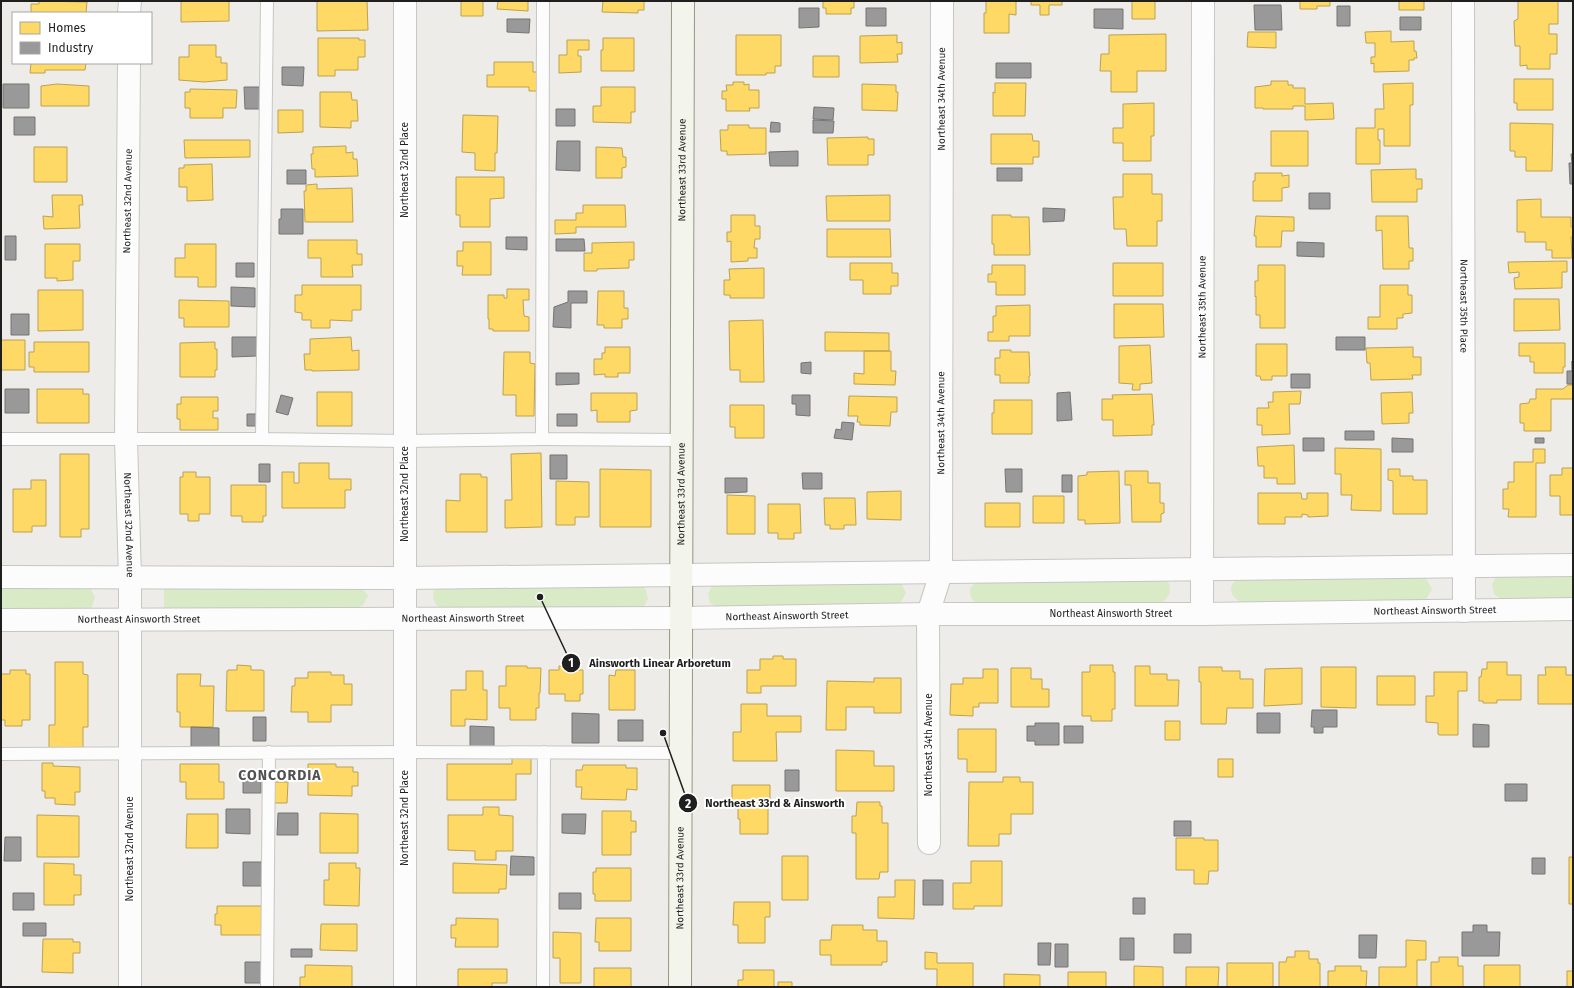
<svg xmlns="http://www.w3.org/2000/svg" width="1574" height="988" font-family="'Fira Sans',sans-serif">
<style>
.grass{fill:#d9eac7}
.homes{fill:#ffd966;stroke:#bca151}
.industry{fill:#999;stroke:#747474}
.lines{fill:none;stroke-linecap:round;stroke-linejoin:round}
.service-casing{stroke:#c6c6c4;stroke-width:14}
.minor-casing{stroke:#c6c6c4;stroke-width:24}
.tertiary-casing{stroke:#c6c6c4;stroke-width:24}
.secondary-casing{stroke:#959780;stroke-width:24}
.service{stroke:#fcfcfc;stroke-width:12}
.minor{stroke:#fcfcfc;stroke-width:22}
.tertiary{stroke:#fcfcfc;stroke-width:22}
.secondary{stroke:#f3f4eb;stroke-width:22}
.labels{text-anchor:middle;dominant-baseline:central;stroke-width:4;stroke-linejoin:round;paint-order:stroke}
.street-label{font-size:10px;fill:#1f1f1f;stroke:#fff}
.district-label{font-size:14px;font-weight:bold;letter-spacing:1px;fill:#525252;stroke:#fff}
.leader{fill:none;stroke:#1f1f1f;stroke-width:1.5}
.callout-dot{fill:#1f1f1f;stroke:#fff;stroke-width:1.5}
.mark-label{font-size:12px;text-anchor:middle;font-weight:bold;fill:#fff}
.callout-label{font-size:11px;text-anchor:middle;font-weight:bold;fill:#1f1f1f;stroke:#fff;stroke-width:4;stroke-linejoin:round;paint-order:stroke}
</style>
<rect width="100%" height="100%" fill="#eeece8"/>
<path class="grass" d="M1573 573V600H1502L1494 594 1492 585 1495 578 1502 574Z
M1424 575 1432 589 1425 601 1242 602C1229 597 1227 585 1239 578Z
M1163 580 1169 583C1172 595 1167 600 1157 605H980C972 601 970 598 970 589L976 581Z
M900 581 906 593 899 606 718 607 710 603 708 594 712 586 720 583Z
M164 585 363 589 368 596 363 605 355 609 164 610Z
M1 586H89L95 597 91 610H1Z
M642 586 646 590 648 599 644 606 636 609H442C434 604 432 600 434 590L438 587Z"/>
<path class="homes" d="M39 1 87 2 86 13H31V4H39Z
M181 1H229V21L181 22Z
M317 1H367L368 30 317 31Z
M461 1H483V16H461Z
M498 1H528V11L497 9Z
M603 1H644V10H638V13L602 12Z
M823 1H854V8H851V14H826V8H823Z
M986 1H1016V15L1009 14V33H984V13H986Z
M1031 1H1062V5H1049V15H1040V5H1031Z
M1132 1H1155V19H1132Z
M1300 1H1330V6H1317V9H1300Z
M1399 1H1424V10H1399Z
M1518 1H1558V24H1549V34H1557V54H1550V69H1527V65L1520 66V46H1515L1514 21 1518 19Z
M1391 31V42L1414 41V51H1416L1417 58H1414V60H1409V71L1374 72V63L1371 64V57H1375V43H1366L1365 32Z
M1248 32H1276V48L1247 47Z
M1166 34V71H1137V92H1111V71H1100L1101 54H1109V35Z
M736 35H781V66H775V73H766V75H736Z
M897 35V43L902 42V54H897L898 62 860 63V36Z
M318 38H359V40H365V57H358V70H335V76H318Z
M603 38H634V71H601V50H603Z
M567 40H589V50H578V56H581V72L559 73V55H567Z
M189 45H216V57H221V63H227V80L204 82 179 80V57H189Z
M813 56H839V77H813Z
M494 62H533V72H537V91H529V87H487V75H494Z
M31 63H86L85 70H45V73H30Z
M1514 79H1553V110H1517V103H1514Z
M1271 81H1288V85H1293V88H1305V104L1333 103 1334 119 1305 120V106H1293V109H1263V108H1255V87L1271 85Z
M733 82H744V85L749 84V90H759V108H749L750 111H726V99H722V91H727L726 85H733Z
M995 83H1026L1025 116H993V92L995 93Z
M1413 83V105H1410V146H1384V129H1378V140H1380V164H1356V128H1375V109H1384L1383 84Z
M57 84 89 86V106H41V86Z
M862 84 896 85V92H898L897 111 862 110Z
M601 87H635V112H631V123L593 122V106H601Z
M190 89 237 90 236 108H223V118H190V108H185V92H190Z
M320 92H351L352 100H357L358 121H351V128L320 127Z
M1154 103V136H1151V161H1123V143H1113V128H1123V104Z
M278 110H303V132L278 133Z
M463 115 498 116 497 153H495V171L475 170V153L462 152Z
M1510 123 1553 124 1552 171H1526V157H1515V151H1510Z
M728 125H749V128H766V154L727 155V151H721L720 130H728Z
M1271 131H1308V166H1271Z
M991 134H1032L1033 141H1039V157H1033V164H991Z
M868 137V139H874V155H868V165H828L827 138Z
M184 140H250V157L185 158Z
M346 146V153L353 152V159H357L358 176 315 177V169H312L311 154H313V147Z
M34 147H67V182H34Z
M596 147 622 148 623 157H626V167L622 168V178H596Z
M212 164 213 200 187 201V187H179V168H184V165Z
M1416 169V179H1422V189H1417V202H1372L1371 170Z
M1255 173H1282V176L1289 175V187L1282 188V201H1253V181H1255Z
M1123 174H1152V194H1162V221H1157V246H1127L1126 229H1114L1113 197H1123Z
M456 177H504V198L490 199V227H460V215H456Z
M317 184V189L352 188 353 222H305L304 191H306V185Z
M52 195H82L83 205H79L80 228 44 229 43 216 53 217Z
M890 195V221H827L826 196Z
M1541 199V217H1571V227H1573V237H1571L1572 258H1552V250H1546V242H1525V232H1517V200Z
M583 205H625L626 227H576V233L555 234V220H576V213H583Z
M731 215H755V226H760V239H755L754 248H757V258H748V261L731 262V241L727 242V232H731Z
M992 215H1011V217H1029L1030 255H994V244H992Z
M1256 216 1294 217V231H1282L1281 247H1256V236H1254Z
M1376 216H1408L1409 248H1413V261H1409V269H1383L1382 230 1376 231Z
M827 229H890L891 257H827Z
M308 240H357V254H362V265H352L353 277H321V258H308Z
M463 242H491V275H462L463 266H457V251H463Z
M634 242V260H629V268L597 269V271H584V253H592V243Z
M45 244H80V261H73V280L57 281V278H45Z
M185 244H216V287H198V277H175V258H185Z
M1567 261V272H1562V288L1515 289 1514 278 1519 277V272L1509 273 1508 262Z
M850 263H892V273H898V286H891V294H863V280H850Z
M1113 263H1163V296H1113Z
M992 265H1025V295H996V282H988V274H992Z
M1258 265H1285V328H1260V315H1256V296L1255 297V281H1258Z
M764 268V298H730V295H724V280H730L729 269Z
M302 285H361V310H352V321L330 320V328H311V320H302V313L295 312V295H302Z
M1380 285H1408V295H1412V313L1403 314V318H1397V329H1368V317H1380Z
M507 289H529V300H523L524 316 529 317V331H493V329H489V319H488V295H504V298H507Z
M38 290H83V330L38 331Z
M598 291H624V308H628V319H622V328H604V325H597Z
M1514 299H1559L1560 330 1514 331Z
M179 300 229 301V327H184V318H179Z
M1114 304H1163L1164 337 1114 338Z
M1030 305V336H1009V341H988V332H993V316H996V306Z
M763 320 764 382H740V370H730L729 321Z
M825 332 889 333V351H825Z
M351 337 352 351 359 350V370L312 371V370H305L304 354H310V339Z
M1 340H25V370H1Z
M34 342H89V372H34V367H29V352H34Z
M215 342V349H217V370H215V377H180V343Z
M1519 343H1565V367H1563V373H1534V362H1530V356H1519Z
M1256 344H1287V376H1272V380H1261L1260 376H1256Z
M1150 345 1152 383 1140 384V390H1132L1133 384 1119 383V346Z
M605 347H630V373H618V377H605V374L594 375V359H602V353H605Z
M1413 347V357H1421V375H1412L1413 379 1371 380 1370 363H1367L1366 348Z
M1000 350H1011V352H1029L1030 376H1029V383H1000V375H995V358H1000Z
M864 351H891V371H896L895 385 854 384V373L864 374Z
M504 352H530V363L535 364 534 416H516V395H503Z
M1568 385H1573V399H1551V431H1524V423H1520V404L1529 403 1530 399H1536V389H1563Z
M37 389H83V394H89V423H37Z
M1301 391 1300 404H1289L1290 434 1262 435V425H1257V408H1269L1268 402H1273V392Z
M317 392H352V426H317Z
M1412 392 1413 413H1409V423L1382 424 1381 393Z
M591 393H637V410L630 411V422H597V410L591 411Z
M1152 394 1154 425H1152V435L1113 436V420H1102V399H1113L1112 395Z
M849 396 897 397V412H891L890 426 860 425V422H857L858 416H848Z
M181 397H218V411H213V418H218V430H180V419H177V404H181Z
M994 400H1032V434H992V413H994Z
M730 405H764V438H735V427H730Z
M1294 445 1295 484H1277V478H1264V466H1258L1257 447Z
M1335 448 1381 449V511L1351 510 1352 495H1341V474H1335Z
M1533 449H1545V463H1536V517H1508L1509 509H1503V489H1508V482H1514V462H1533Z
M541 453 542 527 505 528V500H512L511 454Z
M60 454H89V529H81V537H60Z
M299 463H329V479H351V490H345V508H282V472H294V483H299Z
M1562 468H1573V515H1560V496H1550V475H1562Z
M600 469 651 470V527H600Z
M1388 469H1400V476H1413V480H1427V514H1393V481L1388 480Z
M1119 471 1120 523 1085 524V520H1078V476L1087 475V472Z
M1125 471H1148V483H1160V503H1164V513L1161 514V522H1132L1131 485H1125Z
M183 472H196V477H210V514H199V521H188V514H180V477H183Z
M460 474H481V477H487V532H446V500L460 501Z
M31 480H46V526H32V532H13V489H31Z
M556 481 589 482V517H575V525H556Z
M231 485H266V516H263V522H242V516H231Z
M901 491V520L867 519V492Z
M1258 493H1301L1302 499H1307V493H1328V516L1308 517V515L1302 514V517H1285V524H1258Z
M727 495 755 496V534H727Z
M1033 496H1064V523H1033Z
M824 498H855L856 525H844V529H830V525H825Z
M985 503H1020V527H985Z
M768 504H800L801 533H794V539H778V533H768Z
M773 656H783V659H796V686H761V693H747V670H760V659H773Z
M55 662H83V674L88 675V727H83V750H49V725H55Z
M1487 662H1507V675H1521V700H1497V703H1483V701H1479V677H1481L1482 669H1487Z
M237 665 251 666V670H262L264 671V711H226L227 671H228V670H237Z
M1090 665H1113V672H1115V709H1112V721H1091V716H1082V672H1090Z
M506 666H527V668H541L540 693H539V708H536V720H510V708H499V686H506Z
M559 666H573V670H583V694H580V701H565V694H549V670H559Z
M1135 666H1150V674H1167V680H1179L1178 706H1135Z
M1199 667H1222V671H1240V679H1253V708H1227L1226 724H1201V682H1199Z
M1321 667H1356V708L1321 707Z
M1545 667H1566V675H1573V704H1538V675H1546Z
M1011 668H1031V679H1042V689H1049V707H1011Z
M1302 668V704L1264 706 1265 669Z
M983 669H998V703H979V707H973V716L950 715 951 684H963V678H983Z
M10 670H26V674H30V720H22V726H5V720H1V674H10Z
M616 670H635V710H609V675L615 676Z
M466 671H483V690H487V720L465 719V726H451V690H466Z
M308 672H331V675H344V684H352V705H331V722H308V712H291L292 686H295V678H308Z
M1434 672H1467V691H1458V735H1439L1438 734V723L1426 722V696H1434Z
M177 674H201L200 686H214L213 727H180V712H177Z
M1377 676H1415V705H1377Z
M874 678H901V713H874V707H846V730H826L827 681 874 682Z
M741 704H767V716H801V732H776L777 761H733V732H741Z
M1165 721H1180V740H1165Z
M958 729H996V772H967V759H958Z
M836 750 874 751V766H894V791H836Z
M512 756H531V774H516V800H447V764H512Z
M1218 759H1233V777H1218Z
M42 763H53V766L80 767V792H75V805L55 804V798H45V791H42Z
M180 764H219V782H224V799H186V782H180Z
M308 764H336V767H353V772H358V786H352V796L308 795Z
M583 765H626V768H637V790L627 789 626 800 581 799 582 787H576V770H582Z
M1003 777H1020V782H1033V814H1011V834H999V846H968L969 782H1003Z
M273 782H288L287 803H273Z
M732 785H770V808H768V834H740V819H738V808H734L735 801H732Z
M857 802H880V806H882V823H888V872H880L879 879H856V833H852V816H856Z
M483 807H499V815L513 816V851H496V860H475V851L448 850V815H483Z
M602 811H631V821H636V832H631V855H602Z
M320 813 358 814V853H320Z
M187 814H218V848H186Z
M37 815 79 816V857H37Z
M1176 838H1204V840H1218V871H1209L1208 884H1194V870H1176Z
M782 856H808V900H782Z
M1569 857H1573V904H1569Z
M971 861H1002V906H974V909H953V883H971Z
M44 863 74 864V875H81V895H74V905H44Z
M329 863H356V868H360L359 906 324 905V880H329Z
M453 863 507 865 506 889H499V893H453Z
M596 868H631V901H595V894H593V872H596Z
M895 880H915L914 919 878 918V897H895Z
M734 902H770V917H765V943H738V925H733Z
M217 906H262V935H221V925H215V914H217Z
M456 918 498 919V947H455L456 938H451V925H456Z
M596 918H631V951H599V942H595Z
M321 924H357V951L320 950Z
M832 925H863V930H877V941H887V962H882V965H831V955H820V940H831Z
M553 932 581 933V983H560V958H553Z
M43 939H73V942H80V953H73V973L42 972Z
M1406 940 1426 941V960H1417V987H1379V967H1406Z
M1295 951H1309V959H1318V963H1320V987H1279V962H1286L1287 957H1295Z
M925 952 937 953V963H973V987H937V969H925Z
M1439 957H1458V966H1463V987H1431V962H1439Z
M1227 963H1273V987H1227Z
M305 965 352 966V987H300V977H305Z
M1484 965H1520V987H1484Z
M1134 966 1163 967V987H1134Z
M1335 966H1361V971H1367L1366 987H1328V971H1335Z
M1186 967H1219L1218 987H1186Z
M594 968H631V987H594Z
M458 969H507V983H492V987H458Z
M743 970H774V987H738V980H743Z
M1567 971H1573V987H1567Z
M1068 972H1106V987H1068Z
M1004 974 1040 975V987H1004Z
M778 982H792V987H778Z"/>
<path class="industry" d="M1254 5H1281L1282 30H1255Z
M1337 6H1350V26H1337Z
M799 8H819V27L799 28Z
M866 8H886V26H866Z
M1094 9H1123V29L1094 28Z
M1400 17H1421V30H1400Z
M507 19H530L529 33 507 32Z
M996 63H1031V78H996Z
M282 67H304L303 86 282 85Z
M3 84H29V108H3Z
M244 87H261V109H245Z
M814 107 834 108 833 120 813 119Z
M556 109H575V126H556Z
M14 117H35V135H14Z
M813 120 834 121 833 133H813Z
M771 122 780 123V132H770Z
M557 141H580V171L556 170Z
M798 151V166H770L769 152Z
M1571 154H1573V184H1570L1569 163H1572Z
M997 168H1022V181H997Z
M287 170H306V184H287Z
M1309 193H1330V209H1309Z
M1043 208 1065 209 1064 221 1043 222Z
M281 209H303V234H279V219H281Z
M5 236H16V260H5Z
M506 237H527V250L506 249Z
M556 239H584L585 251H556Z
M1297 242 1324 243V257L1297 256Z
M236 263H254V277H236Z
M231 287 255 288V307L231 306Z
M568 291H587V303H571V328L553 327 554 307 568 302Z
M11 314H29V335H11Z
M232 337H257V356L232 357Z
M1336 337H1365V350H1336Z
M1572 361 1573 384H1567V371H1572Z
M811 362V374L801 373V363Z
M556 373H579V384L556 385Z
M1291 374H1310V388H1291Z
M5 389H29V413H5Z
M1070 392 1072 420 1057 421V393Z
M281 395 293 398 288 415 276 412Z
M792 395H810V416L796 415V404H792Z
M247 414H261V426H247Z
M557 414H577V426H557Z
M842 422 854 423 852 440 834 438 836 429 841 430Z
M1345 431H1374V440H1345Z
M1303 438H1324V451H1303Z
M1392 438 1413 439V452H1392Z
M1535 438H1544V443H1535Z
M550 455H567V479H550Z
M259 464H270V482H259Z
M1005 469H1022V492H1006Z
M802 473H822V489H803Z
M1062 475H1072V492H1062Z
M725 478H747V492L725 493Z
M1312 710H1337V727H1323V733H1314V727H1311Z
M572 713 599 714V743H572Z
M1257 713H1280V733H1257Z
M253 717H266V741H253Z
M618 720H643V741H618Z
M1035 723H1059V745H1035V741H1027V726H1035Z
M1473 724 1489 725V747H1473Z
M470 726 494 727V747H470Z
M1064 726H1083V743H1064Z
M191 727 219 728V749H191Z
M785 770H799V791H785Z
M243 773H261V793H243Z
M1505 784H1527V801H1505Z
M226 809H250V834L226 833Z
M278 813H298V835H277Z
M562 814H586L585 834 562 833Z
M1174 821H1191V836H1174Z
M5 837H21V861H4Z
M511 856 534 857V875H510Z
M1532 858H1545V874H1532Z
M243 862H264V886H243Z
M923 880H943V905H923Z
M13 893H34V910H13Z
M559 893H581V909H559Z
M1133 898H1145V914H1133Z
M23 923H46V936H23Z
M1473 925H1487V932H1500L1499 956H1462V932H1473Z
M1174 934H1191V953H1174Z
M1359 935H1377L1376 958H1359Z
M1120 938H1134V960H1120Z
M1038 943H1051L1050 965H1038Z
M1055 944H1068V967H1055Z
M291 949H312V957H291Z
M245 962H262V983H245Z"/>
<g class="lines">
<defs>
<path id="service" d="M1 439H262L405 441 542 439 681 440
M262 439 267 1
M542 439 543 1
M1 754 405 752 680 753
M267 987 269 752
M543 987 544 752"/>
<g id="minor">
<path id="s1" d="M1463 1 1464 611"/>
<path d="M129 13 130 1"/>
<path id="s2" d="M129 63 126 439 130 578V987"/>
<path d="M681 575 1573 565"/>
<path id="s3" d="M1202 614 1203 1"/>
<path id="s4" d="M681 618 928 614H1202L1573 609"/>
<path id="s5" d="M929 843 928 614 941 573 942 1"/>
<path d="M405 987V1"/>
</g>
<g id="tertiary">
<path d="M1 577 405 578 681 575"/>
<path id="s6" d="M1 620 681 618"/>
</g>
<g id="secondary">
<path id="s7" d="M680 987 683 1"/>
</g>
</defs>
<use href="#service" class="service-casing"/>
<use href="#minor" class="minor-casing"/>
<use href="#tertiary" class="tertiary-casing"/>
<use href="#secondary" class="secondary-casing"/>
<use href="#service" class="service"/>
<use href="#minor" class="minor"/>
<use href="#tertiary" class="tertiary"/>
<use href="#secondary" class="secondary"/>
</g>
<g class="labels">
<g class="street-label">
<text stroke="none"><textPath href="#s5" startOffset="746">Northeast 34th Avenue</textPath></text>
<text transform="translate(405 170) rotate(-90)">Northeast 32nd Place</text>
<text stroke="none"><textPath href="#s7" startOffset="817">Northeast 33rd Avenue</textPath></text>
<text transform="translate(128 201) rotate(-89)">Northeast 32nd Avenue</text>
<text stroke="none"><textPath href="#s1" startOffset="305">Northeast 35th Place</textPath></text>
<text stroke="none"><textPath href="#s3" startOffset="307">Northeast 35th Avenue</textPath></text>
<text stroke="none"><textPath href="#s5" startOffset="422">Northeast 34th Avenue</textPath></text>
<text transform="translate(405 494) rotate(-90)">Northeast 32nd Place</text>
<text stroke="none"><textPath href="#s7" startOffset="493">Northeast 33rd Avenue</textPath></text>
<text stroke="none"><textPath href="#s2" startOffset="462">Northeast 32nd Avenue</textPath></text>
<text stroke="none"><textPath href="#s4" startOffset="754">Northeast Ainsworth Street</textPath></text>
<text stroke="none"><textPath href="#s4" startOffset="430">Northeast Ainsworth Street</textPath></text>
<text stroke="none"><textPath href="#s4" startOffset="106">Northeast Ainsworth Street</textPath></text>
<text stroke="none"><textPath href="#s6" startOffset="138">Northeast Ainsworth Street</textPath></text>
<text stroke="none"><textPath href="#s6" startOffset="462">Northeast Ainsworth Street</textPath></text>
<text transform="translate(929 745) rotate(-90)">Northeast 34th Avenue</text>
<text transform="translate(405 818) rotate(-90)">Northeast 32nd Place</text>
<text transform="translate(130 849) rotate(-90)">Northeast 32nd Avenue</text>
<text stroke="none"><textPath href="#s7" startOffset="109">Northeast 33rd Avenue</textPath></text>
</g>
<g class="district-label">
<text x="280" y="775">CONCORDIA</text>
</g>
</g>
<path class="leader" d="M540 597L571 663M663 733L688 803"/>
<g class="callout-dot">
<circle cx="540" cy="597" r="4"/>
<circle cx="663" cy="733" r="4"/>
<circle cx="571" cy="663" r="10"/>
<circle cx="688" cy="803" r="10"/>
</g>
<g class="mark-label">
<text x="571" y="667">1</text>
<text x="688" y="808">2</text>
</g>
<g class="callout-label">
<text x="660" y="667">Ainsworth Linear Arboretum</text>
<text x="775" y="807">Northeast 33rd &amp; Ainsworth</text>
</g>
<rect width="1574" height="988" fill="none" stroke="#1f1f1f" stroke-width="4"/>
<rect x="12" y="12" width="140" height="52" fill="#ffffff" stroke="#a5a5a5"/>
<rect x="20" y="22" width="20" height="12" fill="#ffd966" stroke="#a5a5a5"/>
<text x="48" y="32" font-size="12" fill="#1f1f1f">Homes</text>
<rect x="20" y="42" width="20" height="12" fill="#999999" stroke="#a5a5a5"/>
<text x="48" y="52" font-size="12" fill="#1f1f1f">Industry</text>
</svg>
